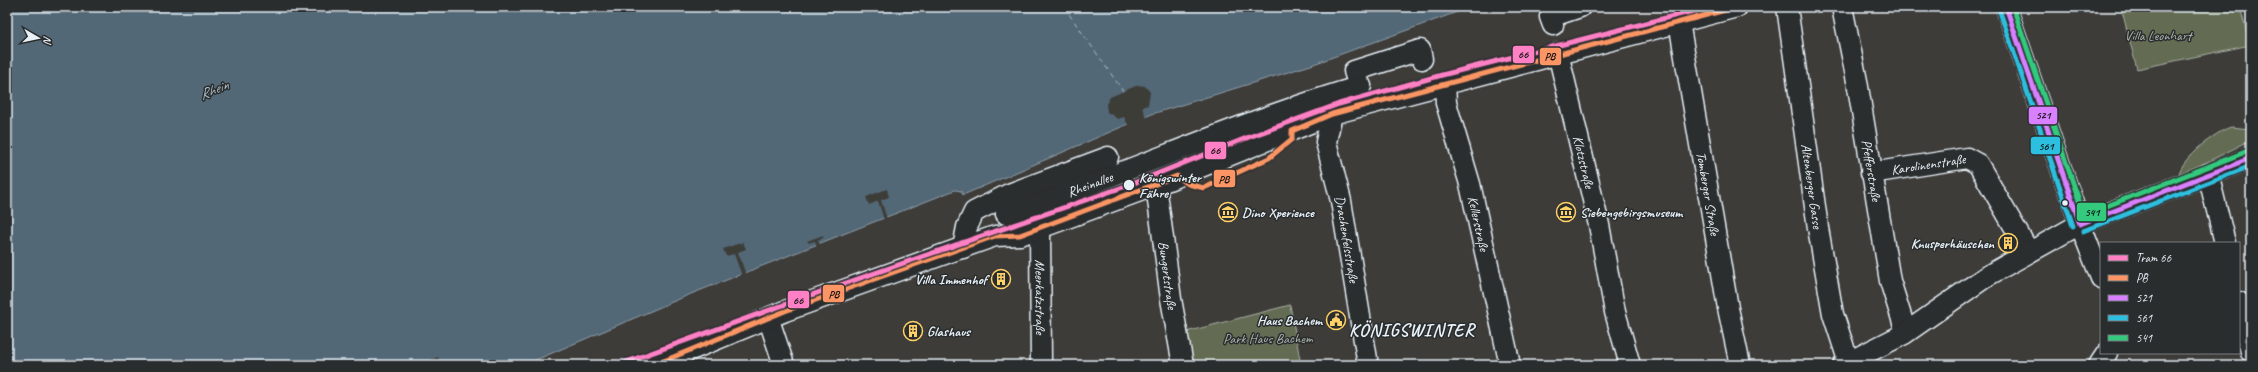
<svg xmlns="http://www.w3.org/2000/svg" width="2258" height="372" font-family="Caveat,sans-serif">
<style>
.green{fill:#646c52;stroke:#a6aea5}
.water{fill:#526776;stroke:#8e9eaa}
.pier{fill:#3e3c39}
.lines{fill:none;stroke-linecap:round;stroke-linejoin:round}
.ferry{stroke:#acbac4;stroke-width:1;stroke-dasharray:5 4;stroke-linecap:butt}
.minor-casing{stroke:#e8f1f8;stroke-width:23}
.minor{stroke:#2a2d2e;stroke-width:20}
.bus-1-casing{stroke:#2a2d2e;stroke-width:8}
.bus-2-casing{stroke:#2a2d2e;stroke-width:8}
.bus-3-casing{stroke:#2a2d2e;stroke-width:8}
.bus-4-casing{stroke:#2a2d2e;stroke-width:8}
.bus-1{stroke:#fb9564;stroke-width:5}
.bus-2{stroke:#d880ff;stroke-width:5}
.bus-3{stroke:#2dbfdf;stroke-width:5}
.bus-4{stroke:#33ca7d;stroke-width:5}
.tram-1-casing{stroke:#2a2d2e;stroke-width:8}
.tram-1{stroke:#ff80c5;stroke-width:5}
.stop-dot{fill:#e8f1f8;stroke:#2a2d2e;stroke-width:1.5}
.labels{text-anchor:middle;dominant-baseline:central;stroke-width:3;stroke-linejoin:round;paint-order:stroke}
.park-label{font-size:14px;fill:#adb5ad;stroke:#2a2d2e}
.street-label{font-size:14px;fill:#e8f1f8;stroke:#2a2d2e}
.stop-label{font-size:14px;font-weight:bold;fill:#e8f1f8;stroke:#2a2d2e;text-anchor:start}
.poi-label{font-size:14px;font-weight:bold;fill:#e8f1f8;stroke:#2a2d2e;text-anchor:start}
.water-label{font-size:15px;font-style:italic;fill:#acbac4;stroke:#2a2d2e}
.district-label{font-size:18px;font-weight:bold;letter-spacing:1px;fill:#e8f1f8;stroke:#2a2d2e}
.line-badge{stroke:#2a2d2e;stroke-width:1.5}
.pale-badge-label{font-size:11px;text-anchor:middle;font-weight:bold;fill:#111}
</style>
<rect width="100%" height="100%" fill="#3e3c39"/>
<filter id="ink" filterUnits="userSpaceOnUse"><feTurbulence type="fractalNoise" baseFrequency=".025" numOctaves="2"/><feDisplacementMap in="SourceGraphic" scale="8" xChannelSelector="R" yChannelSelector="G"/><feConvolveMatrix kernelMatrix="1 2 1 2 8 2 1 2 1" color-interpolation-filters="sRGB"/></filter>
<g filter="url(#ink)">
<path class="green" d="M2121 7H2240L2250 45 2137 69Z
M2231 127 2251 129V140L2205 163 2179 174C2182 158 2215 132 2231 127Z
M1290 305 1301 365H1188L1182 333Z"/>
<path class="water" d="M7 7H1471L1311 65 1152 114 963 195 961 191 955 190 691 294 524 365H7Z"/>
<path class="pier" d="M1138 85 1145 86 1150 92 1148 105 1142 107 1147 119 1129 127 1124 117 1118 119 1107 112 1106 104 1110 97Z
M887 189 889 197 881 200 887 219 884 220 878 201 869 205 866 197Z
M823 235 824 237 818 240 820 245 817 247 815 241 809 243 807 241Z
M743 242 746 249 738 252 746 275 742 276 734 254 726 256 723 249Z
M438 357 441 365H418Z"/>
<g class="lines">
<path class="ferry" d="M1064 7 1123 91"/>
<defs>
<g id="minor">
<path id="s1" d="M1787 7 1818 228 1833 314 1849 363"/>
<path id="s2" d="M1842 7 1857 81 1890 281 1906 332"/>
<path d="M2006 7 2080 224 2101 278"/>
<path id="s3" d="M1679 22 1728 308 1740 365"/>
<path d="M1553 25 1550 17 1580 7"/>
<path id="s4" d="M1558 53 1599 225 1615 312 1630 365"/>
<path d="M1357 80 1354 71 1420 50 1422 59"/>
<path id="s5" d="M1445 83 1446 103 1470 184 1510 365"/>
<path id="s6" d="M1332 114 1326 142 1341 201 1368 365"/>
<path id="s7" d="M1871 173 1967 158 1978 164 2029 252"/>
<path d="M2208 174 2225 243"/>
<path id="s8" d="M1156 185 1171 299 1183 365"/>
<path id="s9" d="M1006 214C1125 175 1240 121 1361 86"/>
<path id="s10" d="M1040 228 1041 365"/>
<path d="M963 248 967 227 974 212 1009 194 1108 157"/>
<path d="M2239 302 2251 352"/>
<path d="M769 320 784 365"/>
<path d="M654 365 785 311 978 242 995 236 1020 235 1040 228 1156 185 1332 114 1737 7"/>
<path d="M1843 365 1904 334 1987 276 2080 224 2251 158"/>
<path d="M2099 365 2107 353"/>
</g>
</defs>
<use href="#minor" class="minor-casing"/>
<use href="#minor" class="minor"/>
<defs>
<path id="bus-1" d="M654 365 785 311 995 236 1020 235 1177 176 1188 184 1204 188 1269 158 1292 139V131L1332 114 1737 7"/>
<path id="bus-2" d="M2006 7 2080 224
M2080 224 2251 158"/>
<path id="bus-3" d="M1999 9 2073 226
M2083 231 2251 166"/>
<path id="bus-4" d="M2013 7 2084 215 2248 151"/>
</defs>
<use href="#bus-1" class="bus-1-casing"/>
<use href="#bus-2" class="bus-2-casing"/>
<use href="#bus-3" class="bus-3-casing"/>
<use href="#bus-4" class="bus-4-casing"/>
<use href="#bus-1" class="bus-1"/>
<use href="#bus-2" class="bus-2"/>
<use href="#bus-3" class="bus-3"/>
<use href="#bus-4" class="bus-4"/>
<defs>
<path id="tram-1" d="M618 365 800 299 1129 185 1249 137 1339 104 1442 75 1709 7"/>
</defs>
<use href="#tram-1" class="tram-1-casing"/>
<use href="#tram-1" class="tram-1"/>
</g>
</g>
<defs>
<symbol id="museum-ring" viewBox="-11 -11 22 22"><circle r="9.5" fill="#2a2d2e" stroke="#ffd166" stroke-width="1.5"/><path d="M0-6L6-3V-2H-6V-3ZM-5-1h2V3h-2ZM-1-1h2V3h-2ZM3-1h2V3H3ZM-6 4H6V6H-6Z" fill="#ffd166"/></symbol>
<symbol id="building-ring" viewBox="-11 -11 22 22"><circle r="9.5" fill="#2a2d2e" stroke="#ffd166" stroke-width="1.5"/><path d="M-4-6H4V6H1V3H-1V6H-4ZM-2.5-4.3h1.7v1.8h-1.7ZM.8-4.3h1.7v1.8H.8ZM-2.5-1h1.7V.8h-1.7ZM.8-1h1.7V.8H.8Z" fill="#ffd166"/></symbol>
<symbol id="civic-ring" viewBox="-11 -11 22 22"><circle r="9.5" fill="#2a2d2e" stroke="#ffd166" stroke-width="1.5"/><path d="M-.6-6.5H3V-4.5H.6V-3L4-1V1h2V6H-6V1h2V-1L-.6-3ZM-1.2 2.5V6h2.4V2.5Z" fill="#ffd166"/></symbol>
</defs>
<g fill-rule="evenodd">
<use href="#museum-ring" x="1217" y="201" width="22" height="22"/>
<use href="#museum-ring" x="1555" y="201" width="22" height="22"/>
<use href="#building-ring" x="1997" y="232" width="22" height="22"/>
<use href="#building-ring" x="990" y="268" width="22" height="22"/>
<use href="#civic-ring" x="1325" y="309" width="22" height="22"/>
<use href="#building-ring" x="902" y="320" width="22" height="22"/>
</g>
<g class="stop-dot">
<circle cx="1129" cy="185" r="6"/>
<circle cx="2065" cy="203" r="3.5"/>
</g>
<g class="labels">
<g class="park-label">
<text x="2158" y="35">Villa Leonhart</text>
<text x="1268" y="338">Park Haus Bachem</text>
</g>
<g class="street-label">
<text stroke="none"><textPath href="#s4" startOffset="112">Klotzstraße</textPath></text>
<text stroke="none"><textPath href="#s7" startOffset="58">Karolinenstraße</textPath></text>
<text stroke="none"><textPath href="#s2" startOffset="166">Pfefferstraße</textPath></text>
<text stroke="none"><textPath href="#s9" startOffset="89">Rheinallee</textPath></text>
<text stroke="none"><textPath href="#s1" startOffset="181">Altenberger Gasse</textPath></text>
<text stroke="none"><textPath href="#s3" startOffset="174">Tomberger Straße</textPath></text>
<text stroke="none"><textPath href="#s5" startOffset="145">Kellerstraße</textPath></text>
<text stroke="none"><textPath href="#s6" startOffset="128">Drachenfelsstraße</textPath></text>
<text stroke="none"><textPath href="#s8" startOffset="91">Bungertstraße</textPath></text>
<text stroke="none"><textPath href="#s10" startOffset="69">Meerkatzstraße</textPath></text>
</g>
<g class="stop-label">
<text x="1139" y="177">Königswinter<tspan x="1139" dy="16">Fähre</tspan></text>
</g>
<g class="poi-label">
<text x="1242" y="212">Dino Xperience</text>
<text x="1580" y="212">Siebengebirgsmuseum</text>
<text x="1994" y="243" text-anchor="end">Knusperhäuschen</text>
<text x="987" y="279" text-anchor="end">Villa Immenhof</text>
<text x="1322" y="320" text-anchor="end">Haus Bachem</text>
<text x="927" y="331">Glashaus</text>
</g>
<g class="water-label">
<text transform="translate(214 90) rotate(-22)">Rhein</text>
</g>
<g class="district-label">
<text x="1412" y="330">KÖNIGSWINTER</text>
</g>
</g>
<g class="line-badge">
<rect x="1512" y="45" width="23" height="19" rx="4" fill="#ff80c5"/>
<rect x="1539" y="47" width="23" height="19" rx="4" fill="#fb9564"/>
<rect x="2028" y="106" width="30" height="19" rx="4" fill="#d880ff"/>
<rect x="2030" y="136" width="31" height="19" rx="4" fill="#2dbfdf"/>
<rect x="1204" y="141" width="23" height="19" rx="4" fill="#ff80c5"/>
<rect x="1213" y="169" width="23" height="19" rx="4" fill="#fb9564"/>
<rect x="2076" y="202" width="31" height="20" rx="4" fill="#33ca7d"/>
<rect x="822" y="284" width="23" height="19" rx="4" fill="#fb9564"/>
<rect x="787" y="290" width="23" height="19" rx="4" fill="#ff80c5"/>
</g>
<g class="pale-badge-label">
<text x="1523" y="58">66</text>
<text x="1550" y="60">PB</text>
<text x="2043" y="119">521</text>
<text x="2046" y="150">561</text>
<text x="1215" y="154">66</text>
<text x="1224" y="183">PB</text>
<text x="2092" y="216">541</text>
<text x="834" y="298">PB</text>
<text x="798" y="304">66</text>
</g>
<rect width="2258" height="372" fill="none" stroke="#2a2d2e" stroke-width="24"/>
<rect x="12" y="12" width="2234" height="348" fill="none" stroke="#e8f1f8" stroke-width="1.5" filter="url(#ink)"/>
<rect x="2100" y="242" width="140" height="112" fill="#2a2d2e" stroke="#767b7f"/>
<rect x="2108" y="255" width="20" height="6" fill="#ff80c5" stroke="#767b7f"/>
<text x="2136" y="262" font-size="12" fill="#e8f1f8">Tram 66</text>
<rect x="2108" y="275" width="20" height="6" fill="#fb9564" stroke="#767b7f"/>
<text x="2136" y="282" font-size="12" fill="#e8f1f8">PB</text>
<rect x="2108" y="295" width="20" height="6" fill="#d880ff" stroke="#767b7f"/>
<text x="2136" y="302" font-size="12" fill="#e8f1f8">521</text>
<rect x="2108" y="315" width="20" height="6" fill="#2dbfdf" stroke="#767b7f"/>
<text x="2136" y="322" font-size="12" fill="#e8f1f8">561</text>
<rect x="2108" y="335" width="20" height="6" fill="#33ca7d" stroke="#767b7f"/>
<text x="2136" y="342" font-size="12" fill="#e8f1f8">541</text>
<g transform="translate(38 38) rotate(99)" stroke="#2a2d2e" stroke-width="3" paint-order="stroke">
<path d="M0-3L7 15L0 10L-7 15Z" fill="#e8f1f8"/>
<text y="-6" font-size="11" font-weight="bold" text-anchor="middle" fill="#e8f1f8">N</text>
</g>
</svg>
